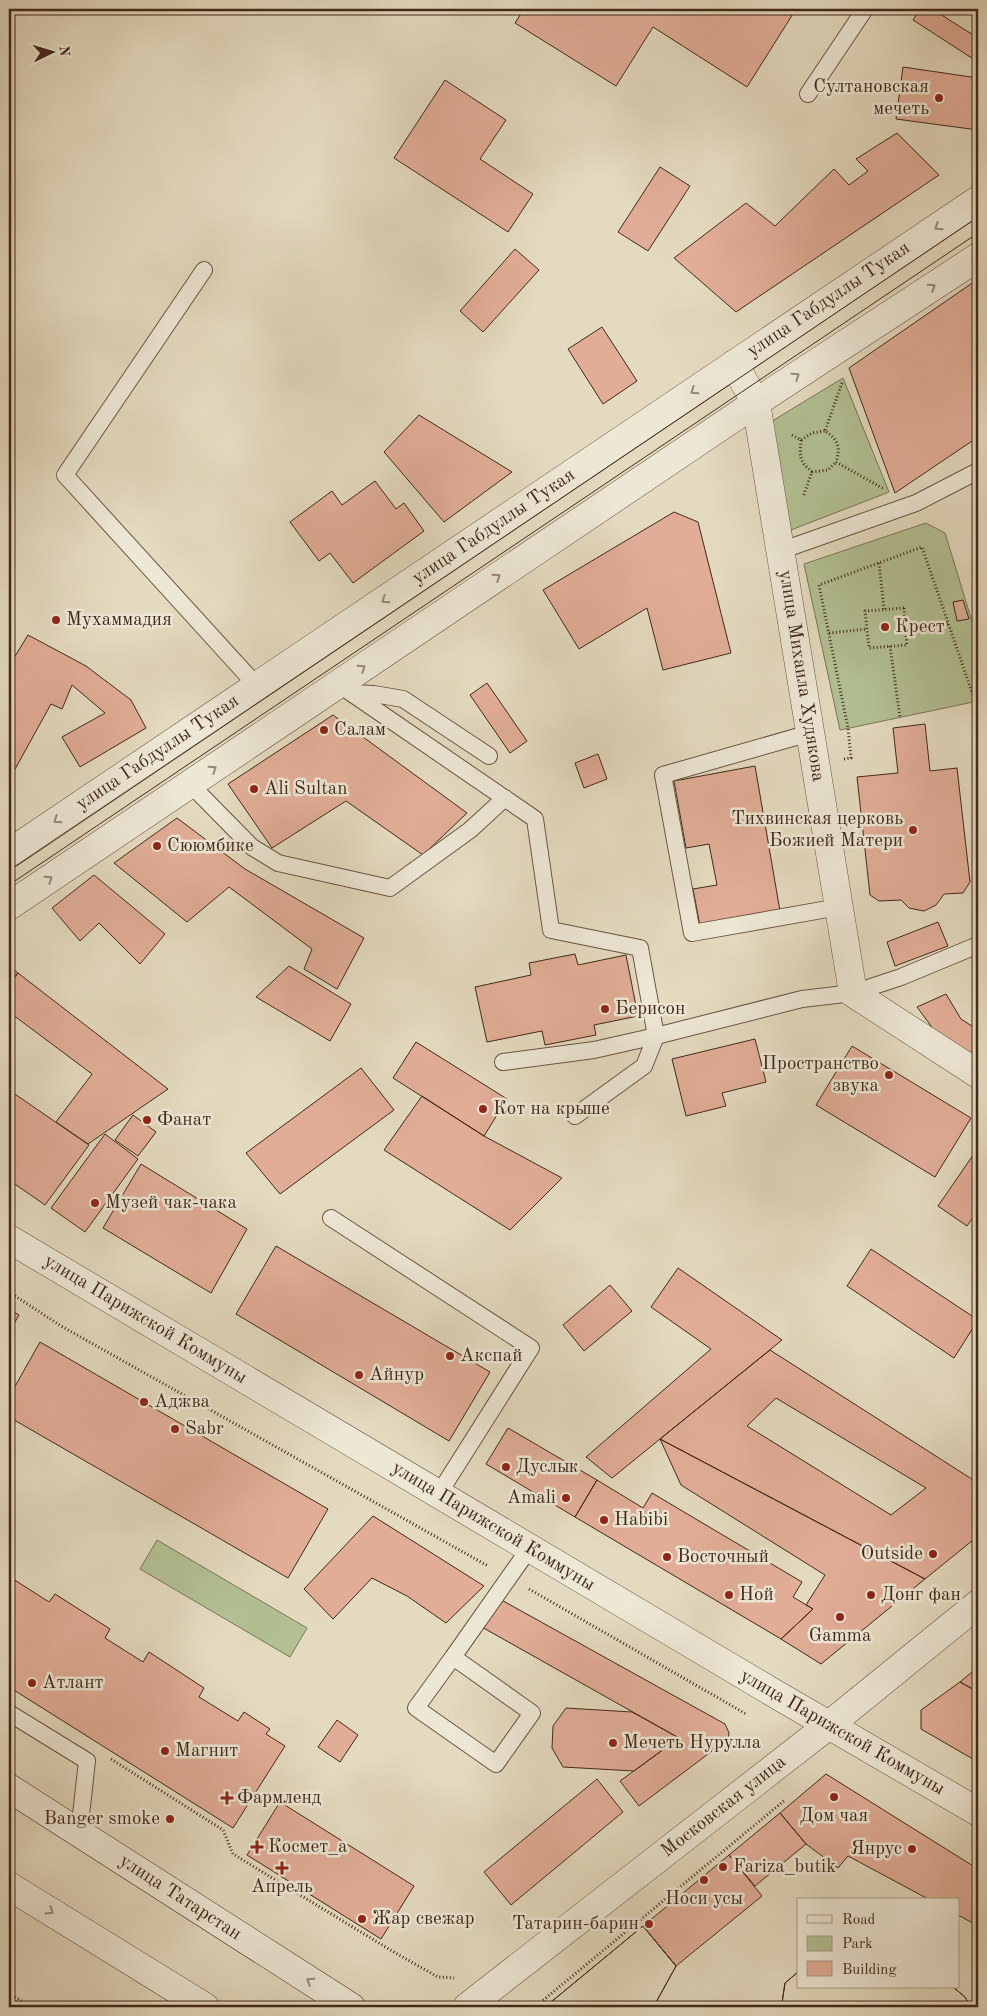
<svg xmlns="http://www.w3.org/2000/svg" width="987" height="2016" font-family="'Old Standard TT',serif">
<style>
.green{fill:#b2c093;stroke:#7a7456}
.building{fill:#e1ad97;stroke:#422819;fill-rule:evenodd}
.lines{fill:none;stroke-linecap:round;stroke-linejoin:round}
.service-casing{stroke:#6a5442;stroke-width:18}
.minor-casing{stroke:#6a5442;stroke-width:29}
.tertiary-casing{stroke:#6a5442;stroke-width:29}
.secondary-casing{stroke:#422819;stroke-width:29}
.path{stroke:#422819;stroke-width:3;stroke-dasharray:1 2.5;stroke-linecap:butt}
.service{stroke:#ede7d5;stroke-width:16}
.minor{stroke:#ede7d5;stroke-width:28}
.tertiary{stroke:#ede7d5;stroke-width:28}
.secondary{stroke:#ede7d5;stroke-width:28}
.tram{stroke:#422819;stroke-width:1}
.oneway{stroke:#988877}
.poi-dot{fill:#8f2418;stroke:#ede7d5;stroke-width:2}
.labels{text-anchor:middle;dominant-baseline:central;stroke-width:5;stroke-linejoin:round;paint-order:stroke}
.poi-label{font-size:19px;fill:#422819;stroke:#ede7d5;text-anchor:start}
.street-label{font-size:19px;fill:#422819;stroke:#ede7d5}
</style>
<rect width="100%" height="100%" fill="#e4dabf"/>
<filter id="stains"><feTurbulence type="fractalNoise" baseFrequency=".004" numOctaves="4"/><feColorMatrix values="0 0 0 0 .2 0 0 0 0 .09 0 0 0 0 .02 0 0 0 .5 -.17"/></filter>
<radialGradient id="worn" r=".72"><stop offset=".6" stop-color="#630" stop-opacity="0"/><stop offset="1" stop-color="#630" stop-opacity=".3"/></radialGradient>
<path class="green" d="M843 378 889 492 791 530 769 423Z
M926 523 945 533 978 641V701L840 730 804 564Z
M157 1540 307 1628 290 1657 140 1569Z"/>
<path class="building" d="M524 9H796L747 87 653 27 616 86 515 23Z
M920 9H932L978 38V62L913 20Z
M903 67 978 78V130L896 119Z
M445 80 506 120 480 159 533 194 508 232 394 158Z
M897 133 939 175 736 312 674 258 746 203 775 226 834 169 849 185 868 171 856 159Z
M660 167 690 186 648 251 618 232Z
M515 249 539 270 483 332 460 311Z
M978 279V437L895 493 849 368Z
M602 327 637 381 603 404 568 349Z
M419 415 512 472 444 522 384 452Z
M375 481 396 509 404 503 424 531 353 583 330 553 319 561 290 522 332 491 342 505Z
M674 512 698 522 731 653 663 670 647 608 579 649 543 590Z
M963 600 969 619 957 621 953 602Z
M28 635 86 666 131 700 146 728 80 767 62 737 105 713 72 685 62 709 51 704 14 771 9 768V666Z
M487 683 527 741 510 753 470 695Z
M333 715 467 813 423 855 346 801 272 848 228 784Z
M925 724 930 771 957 768 970 882 963 893 944 894 936 905 924 911 909 908 901 900 879 901 870 895 857 777 898 773 893 728Z
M598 754 607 779 584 788 575 763Z
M755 766 780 911 700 926 693 889 717 885 709 844 686 848 674 781Z
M177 818 245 869 364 938 337 989 304 969 312 949 229 887 187 922 114 863Z
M94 875 165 934 140 964 99 923 80 941 52 908Z
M938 922 948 946 895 966 887 942Z
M575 954 578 965 626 955 638 1016 594 1025 596 1035 545 1045 542 1031 487 1042 475 987 531 975 529 963Z
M9 966 18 973 9 984Z
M289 966 351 1004 330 1041 256 997Z
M18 973 168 1089 88 1144 56 1122 92 1074 9 1012V984Z
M946 994 961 1019 978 1030V1062L937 1034 917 1007Z
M755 1039 766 1082 722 1093 726 1106 686 1116 672 1059Z
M416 1042 507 1099 484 1136 393 1078Z
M852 1046 971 1118 935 1177 816 1105Z
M361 1068 394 1110 280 1194 246 1153Z
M9 1090 89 1145 45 1205 9 1180Z
M422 1096 484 1136 562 1178 510 1230 384 1150Z
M133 1115 156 1132 138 1156 115 1140Z
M105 1134 138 1159 85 1232 51 1208Z
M978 1148V1210L967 1226 938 1206Z
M141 1164 247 1229 211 1293 103 1228Z
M276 1246 490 1372 449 1441 236 1314Z
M871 1249 978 1320 954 1358 847 1286Z
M678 1268 782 1340 612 1478 586 1457 711 1349 651 1307Z
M610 1285 632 1311 584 1351 563 1325Z
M9 1309 19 1315 9 1332Z
M40 1342 328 1509 288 1578 9 1417V1397Z
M770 1350 978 1483V1536L925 1579 660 1439ZM776 1398 926 1488 891 1515 747 1426Z
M508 1428 597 1480 575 1517 486 1464Z
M660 1439 925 1579 821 1664 781 1639 813 1609 806 1605 825 1575 681 1485Z
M597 1480 643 1508 652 1493 802 1582 793 1597 813 1609 781 1639 575 1517Z
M373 1516 484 1586 446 1623 407 1596 372 1578 333 1619 304 1589Z
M9 1565 15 1569 10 1577 49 1602 55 1594 110 1629 105 1638 143 1662 149 1652 204 1688 199 1697 238 1721 244 1712 270 1729 266 1734 285 1746 233 1828 9 1687Z
M496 1597 725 1724 729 1733 728 1739 639 1806 620 1781 679 1738 480 1626Z
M978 1667V1692L960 1682Z
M960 1682 978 1692V1762L921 1729V1710Z
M566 1708 632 1712 679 1738 634 1771 563 1767 552 1748 553 1726Z
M337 1720 358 1735 340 1762 318 1747Z
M826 1774 978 1869V1926L958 1915V1900H930L848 1856 838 1868 806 1844 780 1813Z
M597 1779 623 1812 511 1905 484 1872Z
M280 1802 414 1886 381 1939 247 1855Z
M780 1813 806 1844 755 1886 729 1855Z
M729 1855 762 1896 676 1966 643 1926Z
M643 1926 676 1966 654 2006 656 2007H545Z
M643 1926 676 1966 654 2006 656 2007H545Z
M798 1972V1987H953L965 1997 971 2007H784L782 2003 785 1983Z
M798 1972V1987H953L965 1997 971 2007H784L782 2003 785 1983Z"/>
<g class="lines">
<defs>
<path id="service" d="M808 94 865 9
M204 270 65 475 257 686
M780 551 916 503 978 471
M338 684 535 819 551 930 640 948 656 1036 802 999 853 993 901 977 978 945
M351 693 374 694 403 699 489 756
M810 733 663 775 692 933 839 907
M190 784 252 847 278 863 390 888 470 830 505 798
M503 1062 594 1050 656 1036
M575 1116 644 1066 656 1036
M331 1218 531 1348 438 1495
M453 1657 416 1708 496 1764 532 1713 453 1657 529 1549
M9 1713 87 1761 79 1833"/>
<path id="minor" d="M734 364 756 403 853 993 978 1074
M9 853 978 200
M9 906 769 394 978 257
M9 1239 772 1692 978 1812"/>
<path id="tertiary" d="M467 2007 829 1725 978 1604"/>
<path id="secondary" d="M9 1788 351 2007
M9 1886 205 2007"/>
</defs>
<use href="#service" class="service-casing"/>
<use href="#minor" class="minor-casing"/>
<use href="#tertiary" class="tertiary-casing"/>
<use href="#secondary" class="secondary-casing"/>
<path class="path" d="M842 383 825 431C838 439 841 448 836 462L884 489
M792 435 801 440 812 433 825 431
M801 440C800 456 798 460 812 472L803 497
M812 472 828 470 836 462
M879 563 884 609
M904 608 907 645 869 648 865 611Z
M905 628 949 624
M829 633 867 629
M890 646 900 717
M844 759 851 758 848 728 819 585 922 547 975 701
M9 1292 61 1326 488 1566
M529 1589 746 1714
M111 1759 223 1830 233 1854 392 1951 438 1977 454 1978
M9 1993 31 2007
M535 2007 785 1800"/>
<use href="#service" class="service"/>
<use href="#minor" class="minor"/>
<use href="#tertiary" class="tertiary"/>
<use href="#secondary" class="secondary"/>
<path class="tram" d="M9 871 978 217
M9 885 978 233"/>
</g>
<defs><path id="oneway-chevron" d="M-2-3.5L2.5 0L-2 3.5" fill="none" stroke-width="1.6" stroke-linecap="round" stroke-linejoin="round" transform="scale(1.25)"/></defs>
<g class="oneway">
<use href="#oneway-chevron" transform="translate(938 227) rotate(146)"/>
<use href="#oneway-chevron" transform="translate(932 287) rotate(-33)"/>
<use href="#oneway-chevron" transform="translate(796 376) rotate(-34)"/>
<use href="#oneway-chevron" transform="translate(694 391) rotate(146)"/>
<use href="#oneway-chevron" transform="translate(497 577) rotate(-34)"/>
<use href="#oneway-chevron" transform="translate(385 600) rotate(146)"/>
<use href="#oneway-chevron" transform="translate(362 668) rotate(-34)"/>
<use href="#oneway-chevron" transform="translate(213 769) rotate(-34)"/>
<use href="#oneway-chevron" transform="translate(57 820) rotate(146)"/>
<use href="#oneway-chevron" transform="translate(49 879) rotate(-34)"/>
<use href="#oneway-chevron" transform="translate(50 1911) rotate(32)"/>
<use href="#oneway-chevron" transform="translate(310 1981) rotate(-147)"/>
</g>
<g class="poi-dot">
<circle cx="939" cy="98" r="5"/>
<circle cx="56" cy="620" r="5"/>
<circle cx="885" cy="627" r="5"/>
<circle cx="324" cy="730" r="5"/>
<circle cx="254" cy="789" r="5"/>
<circle cx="913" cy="830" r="5"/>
<circle cx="157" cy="846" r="5"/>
<circle cx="605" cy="1009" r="5"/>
<circle cx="889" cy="1075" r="5"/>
<circle cx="483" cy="1109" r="5"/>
<circle cx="147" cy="1120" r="5"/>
<circle cx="95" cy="1203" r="5"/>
<circle cx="450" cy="1356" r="5"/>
<circle cx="359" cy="1375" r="5"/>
<circle cx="144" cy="1402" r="5"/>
<circle cx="175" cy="1429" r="5"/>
<circle cx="506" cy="1467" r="5"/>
<circle cx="566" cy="1498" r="5"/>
<circle cx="604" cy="1520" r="5"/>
<circle cx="933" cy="1554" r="5"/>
<circle cx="667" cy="1557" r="5"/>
<circle cx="729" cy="1595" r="5"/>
<circle cx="871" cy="1595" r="5"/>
<circle cx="840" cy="1617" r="5"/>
<circle cx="32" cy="1683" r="5"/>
<circle cx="613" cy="1743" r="5"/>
<circle cx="165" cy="1751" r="5"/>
<circle cx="834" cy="1797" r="5"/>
<path d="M224.5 1790.5h5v5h5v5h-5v5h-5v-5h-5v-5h5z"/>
<circle cx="170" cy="1819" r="5"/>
<path d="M254.5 1839.5h5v5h5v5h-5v5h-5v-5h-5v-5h5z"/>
<circle cx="912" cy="1849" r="5"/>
<circle cx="723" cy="1867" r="5"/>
<path d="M279.5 1860.5h5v5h5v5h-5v5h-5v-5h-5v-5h5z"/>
<circle cx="704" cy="1880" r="5"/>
<circle cx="362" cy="1919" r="5"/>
<circle cx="649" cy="1924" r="5"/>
</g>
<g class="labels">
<g class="poi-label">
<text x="929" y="87" text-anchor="end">Султановская<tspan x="929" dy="22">мечеть</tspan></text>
<text x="66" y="620">Мухаммадия</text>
<text x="895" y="627">Крест</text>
<text x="334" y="730">Салам</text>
<text x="264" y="789">Ali Sultan</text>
<text x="903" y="819" text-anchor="end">Тихвинская церковь<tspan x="903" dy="22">Божией Матери</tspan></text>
<text x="167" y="846">Сююмбике</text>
<text x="615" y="1009">Берисон</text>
<text x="879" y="1064" text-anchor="end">Пространство<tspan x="879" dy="22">звука</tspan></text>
<text x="493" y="1109">Кот на крыше</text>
<text x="157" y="1120">Фанат</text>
<text x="105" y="1203">Музей чак-чака</text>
<text x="460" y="1356">Акспай</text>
<text x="369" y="1375">Айнур</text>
<text x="154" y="1402">Аджва</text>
<text x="185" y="1429">Sabr</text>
<text x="516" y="1467">Дуслык</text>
<text x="556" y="1498" text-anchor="end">Amali</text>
<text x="614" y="1520">Habibi</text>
<text x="923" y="1554" text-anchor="end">Outside</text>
<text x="677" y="1557">Восточный</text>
<text x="739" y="1595">Ной</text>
<text x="881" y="1595">Донг фан</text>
<text x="840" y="1636" text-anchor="middle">Gamma</text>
<text x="42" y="1683">Атлант</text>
<text x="623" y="1743">Мечеть Нурулла</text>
<text x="175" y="1751">Магнит</text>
<text x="237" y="1798">Фармленд</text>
<text x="834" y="1816" text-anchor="middle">Дом чая</text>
<text x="160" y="1819" text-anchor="end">Banger smoke</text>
<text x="268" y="1847">Космет_а</text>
<text x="902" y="1849" text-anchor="end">Янрус</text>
<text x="733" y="1867">Fariza_butik</text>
<text x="282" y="1887" text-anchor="middle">Апрель</text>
<text x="704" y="1899" text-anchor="middle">Носи усы</text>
<text x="372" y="1919">Жар свежар</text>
<text x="639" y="1924" text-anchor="end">Татарин-барин</text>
</g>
<g class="street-label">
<text transform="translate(829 300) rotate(-34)">улица Габдуллы Тукая</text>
<text transform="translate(494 527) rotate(-34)">улица Габдуллы Тукая</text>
<text transform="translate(801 676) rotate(81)">улица Михаила Худякова</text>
<text transform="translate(158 753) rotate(-34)">улица Габдуллы Тукая</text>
<text transform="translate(145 1320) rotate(31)">улица Парижской Коммуны</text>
<text transform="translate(493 1527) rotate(31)">улица Парижской Коммуны</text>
<text transform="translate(842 1733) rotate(30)">улица Парижской Коммуны</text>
<text transform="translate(724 1807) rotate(-38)">Московская улица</text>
<text transform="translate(180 1898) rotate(33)">улица Татарстан</text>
</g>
</g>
<rect width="987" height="2016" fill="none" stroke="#e4dabf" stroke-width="30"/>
<rect x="10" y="10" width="967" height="1996" fill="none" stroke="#422819" stroke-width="2.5"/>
<rect x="15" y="15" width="957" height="1986" fill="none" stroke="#422819"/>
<rect x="797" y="1898" width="162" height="90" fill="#ede7d5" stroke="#a99b8a"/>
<rect x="807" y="1915" width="25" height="8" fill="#ede7d5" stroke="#a99b8a"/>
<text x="842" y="1924" font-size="15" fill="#422819">Road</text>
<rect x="807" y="1936" width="25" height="15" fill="#b2c093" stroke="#a99b8a"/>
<text x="842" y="1948" font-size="15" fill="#422819">Park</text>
<rect x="807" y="1961" width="25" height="15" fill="#e1ad97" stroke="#a99b8a"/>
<text x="842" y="1974" font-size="15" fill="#422819">Building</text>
<g transform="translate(52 52) rotate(85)" stroke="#ede7d5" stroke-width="4" paint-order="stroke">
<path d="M0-4L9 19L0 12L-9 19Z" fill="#422819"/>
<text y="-8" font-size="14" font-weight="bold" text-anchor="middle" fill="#422819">N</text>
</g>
<rect width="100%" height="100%" filter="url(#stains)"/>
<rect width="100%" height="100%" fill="url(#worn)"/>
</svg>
